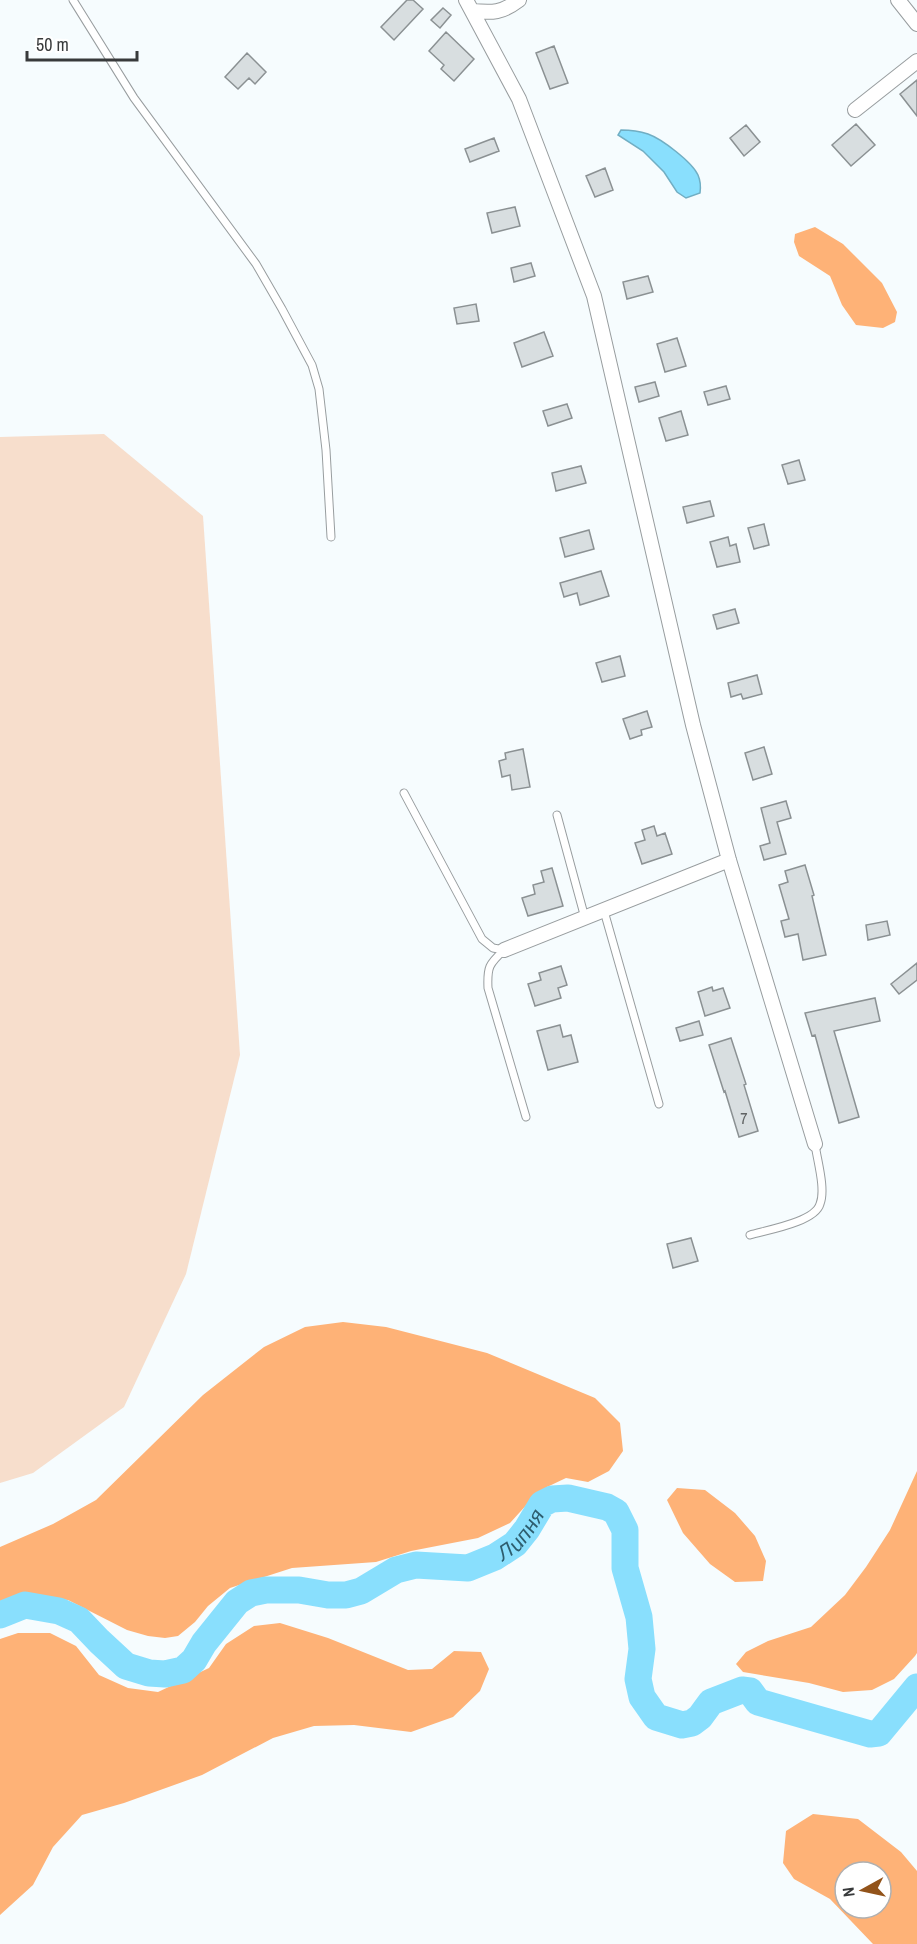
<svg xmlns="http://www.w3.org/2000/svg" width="917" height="1944" font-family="'Archivo Narrow',sans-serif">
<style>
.green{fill:#f7decc}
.forest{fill:#feb277;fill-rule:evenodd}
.water{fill:#89dffd;stroke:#71aec3;stroke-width:1.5}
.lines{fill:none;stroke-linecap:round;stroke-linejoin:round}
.river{stroke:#89dffd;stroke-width:27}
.building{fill:#d8dee0;stroke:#8b9193;stroke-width:1.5}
.lane-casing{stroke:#989d9f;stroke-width:9}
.street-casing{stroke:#989d9f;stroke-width:16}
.lane{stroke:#fff;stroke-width:7}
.street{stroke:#fff;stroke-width:14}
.labels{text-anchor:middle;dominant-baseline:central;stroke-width:4.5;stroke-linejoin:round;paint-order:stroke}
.number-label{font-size:16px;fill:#606364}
.water-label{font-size:21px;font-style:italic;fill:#2e5e6f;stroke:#fff}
</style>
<rect width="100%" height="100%" fill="#f6fcfe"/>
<path class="green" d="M104 434 203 516 240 1055 186 1274 124 1407 33 1473 0 1483V437Z"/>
<path class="forest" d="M815 227 843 244 882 283 897 312 895 322 883 328 856 325 842 305 830 276 799 256 794 242 795 234Z
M343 1322 386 1327 487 1353 595 1398 620 1423 623 1451 609 1471 588 1482 566 1478 547 1487 530 1501 510 1523 478 1538 411 1551 376 1562 292 1568 230 1588 208 1606 195 1622 178 1636 165 1638 148 1636 127 1630 68 1600 25 1596 0 1601V1547L53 1524 96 1500 203 1395 264 1347 305 1327Z
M917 1471V1653L915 1656 894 1679 872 1690 843 1692 809 1683 743 1672 736 1664 746 1652 768 1641 811 1627 845 1595 866 1567 890 1530Z
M677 1488 705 1490 735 1513 755 1536 766 1561 763 1581 735 1582 710 1564 683 1533 667 1500Z
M280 1623 328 1638 408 1670 432 1669 454 1651 481 1652 489 1669 480 1691 453 1717 411 1732 354 1725 314 1726 273 1738 202 1775 124 1803 82 1815 53 1847 33 1885 0 1915V1639L18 1633H50L76 1646 99 1675 128 1688 158 1692 209 1668 226 1644 254 1626Z
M813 1814 858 1819 901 1852 917 1871V1944H873L830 1899 794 1879 783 1863 786 1831ZM845 1872H881V1908H845Z"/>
<path class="water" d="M621 130C631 130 639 131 648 134 662 139 692 162 698 175 701 182 701 186 700 193L686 198 677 192 664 172 643 151 618 135Z"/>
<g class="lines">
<path class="river" id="s1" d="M0 1615 25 1605 59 1611 79 1620 99 1641 126 1666 149 1673 165 1674 183 1670 194 1660 204 1643 237 1602 251 1593 266 1590H299L328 1595H346L361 1591 396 1570 416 1565 468 1568 495 1557 515 1544 527 1529 542 1504 552 1499 568 1498 607 1507 616 1512 625 1530V1568L639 1617 642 1649 638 1679 642 1697 656 1717 682 1725 692 1723 700 1717 711 1702 742 1690 750 1691 758 1702 870 1734 879 1733 917 1687"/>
</g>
<path class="building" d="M407 0H413L423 9 394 40 381 27Z
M443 8 451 15 440 28 431 20Z
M446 32 474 59 454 81 441 69 444 65 429 51Z
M554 46 568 83 550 89 536 53Z
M247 53 266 72 255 84 249 78 238 89 225 77Z
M917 80V116L900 94Z
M856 124 875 145 851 166 832 145Z
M746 125 760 142 744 156 730 138Z
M494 138 499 151 470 162 465 149Z
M605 168 613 190 595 197 586 176Z
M515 207 520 226 492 233 487 213Z
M531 263 535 276 514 282 511 268Z
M648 276 653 292 627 299 623 282Z
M476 304 479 321 457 324 454 308Z
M544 332 553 356 522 367 514 343Z
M677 338 686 366 665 372 657 344Z
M655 382 659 396 639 402 635 387Z
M726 386 730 399 708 405 704 392Z
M567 404 572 418 548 426 543 411Z
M681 411 688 435 666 441 659 418Z
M799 460 805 480 788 484 782 465Z
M581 466 586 483 556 491 552 473Z
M710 501 714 516 687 523 683 507Z
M764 524 769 545 754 549 748 528Z
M589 530 594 549 565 557 560 538Z
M728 537 730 546 736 544 740 562 717 567 710 542Z
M601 571 609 596 580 605 577 593 564 597 560 583Z
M735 609 739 623 717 629 713 615Z
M620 656 625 676 602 682 596 663Z
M757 675 762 694 743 699 741 694 731 697 728 683Z
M647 711 652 727 641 730 642 735 630 739 623 719Z
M764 747 772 774 753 780 745 753Z
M523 749 530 787 512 790 510 775 502 777 499 761 506 759 505 753Z
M786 801 791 818 777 822 786 854 764 860 760 846 770 843 761 808Z
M654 826 657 836 665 833 672 854 642 864 635 843 645 840 642 830Z
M805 865 814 895 812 896 826 955 803 960 798 934 785 937 781 921 789 919 779 885 788 882 785 871Z
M552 868 563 906 528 916 522 898 535 894 533 885 544 882 541 871Z
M887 921 890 935 868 940 866 925Z
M917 963V980L899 994 891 984Z
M561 966 567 985 558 988 561 998 535 1006 528 984 541 980 539 973Z
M712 987 713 991 723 988 730 1008 705 1016 698 992Z
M875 998 880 1021 834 1031 859 1117 839 1123 815 1035 812 1036 805 1013Z
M699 1021 703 1035 680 1041 676 1028Z
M560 1025 563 1037 571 1035 578 1062 548 1070 537 1031Z
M731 1038 746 1084 744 1085 758 1131 739 1137 725 1091 724 1092 709 1045Z
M691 1238 698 1261 673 1268 667 1244Z"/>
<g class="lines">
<defs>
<path id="lane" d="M73 0 134 98 256 264 282 309 312 365 319 389 326 450 331 537
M404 793 482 939 493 948 504 950
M557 815 585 918
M604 911 659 1104
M504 950C489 964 487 967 488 988L526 1117
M750 1235C767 1230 815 1222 820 1204 826 1189 817 1160 815 1144"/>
<path id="street" d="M466 0 519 99 594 296 693 725 729 860 815 1144
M898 0 917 24
M472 11C493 13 502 13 519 0
M855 110 917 61
M504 950 729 860"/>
</defs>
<use href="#lane" class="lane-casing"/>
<use href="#street" class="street-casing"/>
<use href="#lane" class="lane"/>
<use href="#street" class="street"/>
</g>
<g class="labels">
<g class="number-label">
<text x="744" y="1118">7</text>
</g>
<g class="water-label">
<text stroke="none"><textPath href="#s1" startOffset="600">Липня</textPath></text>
</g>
</g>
<g transform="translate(863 1890) rotate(262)"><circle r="28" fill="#ffffff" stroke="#afb0b1" stroke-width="1.5"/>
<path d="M0-4.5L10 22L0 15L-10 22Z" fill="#92531a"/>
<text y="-9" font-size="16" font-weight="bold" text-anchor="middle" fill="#383a3b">N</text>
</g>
<path d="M27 51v9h110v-9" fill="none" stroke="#383a3b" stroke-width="3"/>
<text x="36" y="51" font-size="18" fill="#383a3b" stroke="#ffffff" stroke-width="4.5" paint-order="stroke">50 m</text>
</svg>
